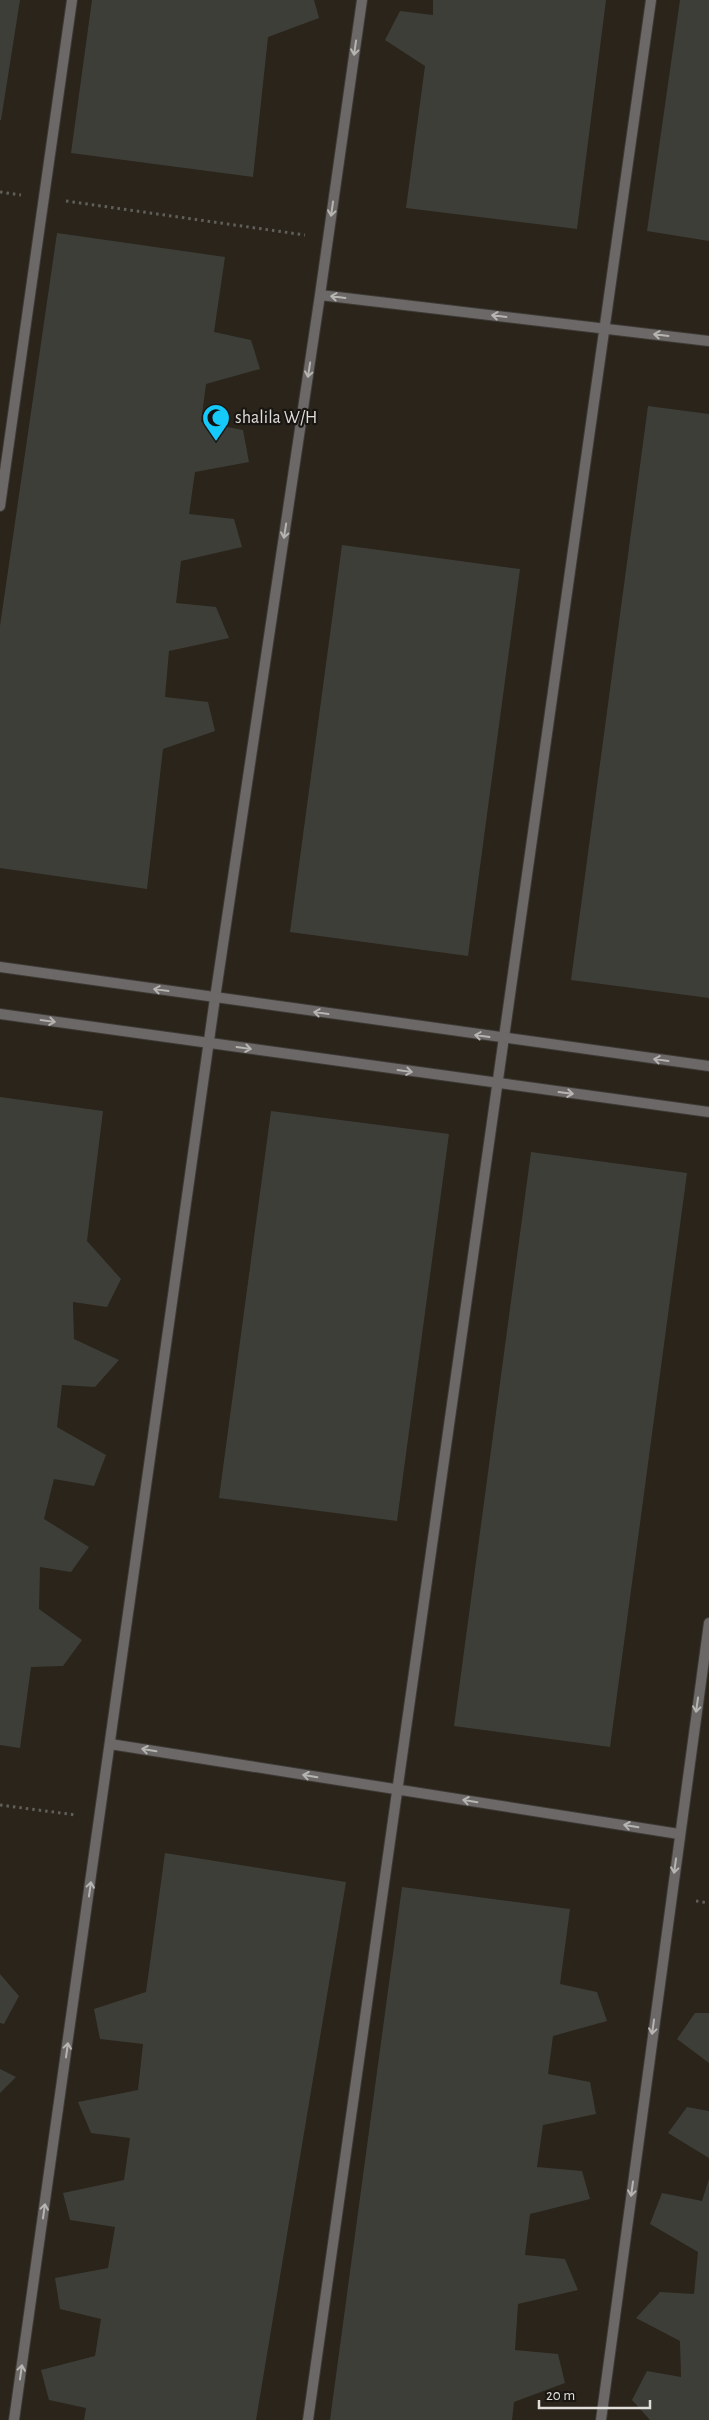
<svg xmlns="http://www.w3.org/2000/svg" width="709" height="2420" font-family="'Alegreya Sans',sans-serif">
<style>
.built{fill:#2a241a}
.building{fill:#3e3e39}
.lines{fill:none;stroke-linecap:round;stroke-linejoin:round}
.lane-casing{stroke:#3d3a36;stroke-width:12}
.street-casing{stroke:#3d3a36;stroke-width:12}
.path{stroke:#615f5b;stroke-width:3;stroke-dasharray:2.5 4;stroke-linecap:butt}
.lane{stroke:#6b6867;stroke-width:10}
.street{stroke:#6b6867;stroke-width:10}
.oneway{stroke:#b7b5b2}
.labels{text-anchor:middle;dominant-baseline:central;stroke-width:4.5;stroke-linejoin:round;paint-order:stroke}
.poi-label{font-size:18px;fill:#e0dedb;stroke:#191612;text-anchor:start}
</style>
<rect width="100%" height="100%" fill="#221f1b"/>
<path class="built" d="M0 0H709V2420H0Z"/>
<path class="building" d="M0 0H20L1 120H0Z
M92 0H314L319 18 268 37 253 177 71 153Z
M433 0H606L577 229 406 208 425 66 385 40 400 11 433 15Z
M680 0H709V241L647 231Z
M57 233 225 257 214 332 251 340 260 369 206 384 201 422 243 430 249 462 195 472 189 514 234 519 242 547 181 561 176 603 216 607 229 638 169 651 165 697 208 702 215 731 163 749 147 889 0 868V626Z
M648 406 709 414V998L571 980Z
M342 545 520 569 468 956 290 932Z
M0 1097 103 1111 87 1241 121 1279 107 1307 73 1302 74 1339 119 1360 95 1387 62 1385 57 1427 106 1455 94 1486 54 1479 44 1519 89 1547 71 1572 40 1567 39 1609 82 1640 63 1666 31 1667 20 1748 0 1745Z
M271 1111 449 1134 397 1521 219 1498Z
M531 1152 687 1173 610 1747 454 1726Z
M165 1853 346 1882 256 2420H84L86 2408 49 2400 41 2370 95 2356 101 2319 60 2309 55 2278 108 2268 115 2227 70 2220 63 2193 124 2180 130 2138 91 2133 78 2102 138 2090 143 2044 100 2039 94 2009 146 1992Z
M402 1887 570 1909 560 1984 597 1992 607 2021 553 2036 548 2074 590 2082 596 2114 543 2125 537 2167 582 2171 590 2199 530 2214 525 2255 565 2259 578 2290 518 2304 515 2350 558 2354 565 2383 514 2402 512 2420H330Z
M0 1974 19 1996 4 2024 0 2023Z
M695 2013H709V2063L677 2039Z
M0 2069 16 2077 0 2093Z
M687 2107 709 2111V2158L668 2133Z
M709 2179V2420H650L632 2400 647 2371 681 2377 680 2341 636 2318 660 2292 694 2294 698 2252 650 2224 662 2193 702 2201Z"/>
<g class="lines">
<defs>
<path id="lane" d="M320 295 709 341
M0 506 72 0
M110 1744 679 1834
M14 2420 215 998 320 295 362 0
M308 2420 651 0
M601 2420 709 1623"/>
<path id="street" d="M0 967 709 1066
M0 1014 709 1112"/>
</defs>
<use href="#lane" class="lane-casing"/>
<use href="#street" class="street-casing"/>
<path class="path" d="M0 192 21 195
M66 201 305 235
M0 1805 76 1815
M696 1901 709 1903"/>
<use href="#lane" class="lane"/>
<use href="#street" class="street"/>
</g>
<defs><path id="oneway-shaft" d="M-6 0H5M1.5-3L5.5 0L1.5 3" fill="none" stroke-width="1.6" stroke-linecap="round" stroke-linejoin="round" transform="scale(1.25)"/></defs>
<g class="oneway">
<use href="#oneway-shaft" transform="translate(355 48) rotate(98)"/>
<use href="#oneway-shaft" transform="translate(332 209) rotate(98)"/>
<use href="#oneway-shaft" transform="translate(338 297) rotate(-173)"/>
<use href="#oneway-shaft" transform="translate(499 316) rotate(-173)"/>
<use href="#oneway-shaft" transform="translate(661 335) rotate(-173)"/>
<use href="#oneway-shaft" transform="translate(309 370) rotate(99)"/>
<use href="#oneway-shaft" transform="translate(285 531) rotate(99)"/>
<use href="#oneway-shaft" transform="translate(161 990) rotate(-172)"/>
<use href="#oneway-shaft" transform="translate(321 1013) rotate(-172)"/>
<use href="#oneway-shaft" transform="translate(48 1021) rotate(8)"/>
<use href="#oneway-shaft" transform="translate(482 1036) rotate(-172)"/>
<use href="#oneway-shaft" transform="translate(244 1048) rotate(8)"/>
<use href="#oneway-shaft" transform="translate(661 1060) rotate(-172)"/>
<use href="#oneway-shaft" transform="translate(405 1071) rotate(8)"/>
<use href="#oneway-shaft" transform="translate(566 1093) rotate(7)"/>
<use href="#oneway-shaft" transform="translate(697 1705) rotate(98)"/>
<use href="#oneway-shaft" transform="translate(149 1750) rotate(-171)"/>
<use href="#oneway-shaft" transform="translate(310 1776) rotate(-171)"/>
<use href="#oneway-shaft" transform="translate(470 1801) rotate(-171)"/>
<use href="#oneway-shaft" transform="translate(631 1826) rotate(-171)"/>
<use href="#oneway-shaft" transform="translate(675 1866) rotate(98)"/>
<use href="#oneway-shaft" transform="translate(90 1889) rotate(-82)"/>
<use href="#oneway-shaft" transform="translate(653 2027) rotate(98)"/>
<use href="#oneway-shaft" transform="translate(67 2050) rotate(-82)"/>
<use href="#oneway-shaft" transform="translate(632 2189) rotate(98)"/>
<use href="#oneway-shaft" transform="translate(44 2211) rotate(-82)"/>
<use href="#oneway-shaft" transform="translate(21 2372) rotate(-82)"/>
</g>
<defs>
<symbol id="mosque-pin" viewBox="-11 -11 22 30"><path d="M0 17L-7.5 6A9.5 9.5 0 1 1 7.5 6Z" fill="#15cafb" stroke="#191612"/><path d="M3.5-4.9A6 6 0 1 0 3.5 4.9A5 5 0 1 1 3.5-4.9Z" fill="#111"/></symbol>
</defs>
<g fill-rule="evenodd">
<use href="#mosque-pin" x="200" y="402" width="32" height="43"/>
</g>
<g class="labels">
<g class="poi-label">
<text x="235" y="418">shalila W/H</text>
</g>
</g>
<path d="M539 2400v8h111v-8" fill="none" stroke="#e0dedb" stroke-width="2.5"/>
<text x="546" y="2400" font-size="15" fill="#e0dedb" stroke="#191612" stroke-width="4" paint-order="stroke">20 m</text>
</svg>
